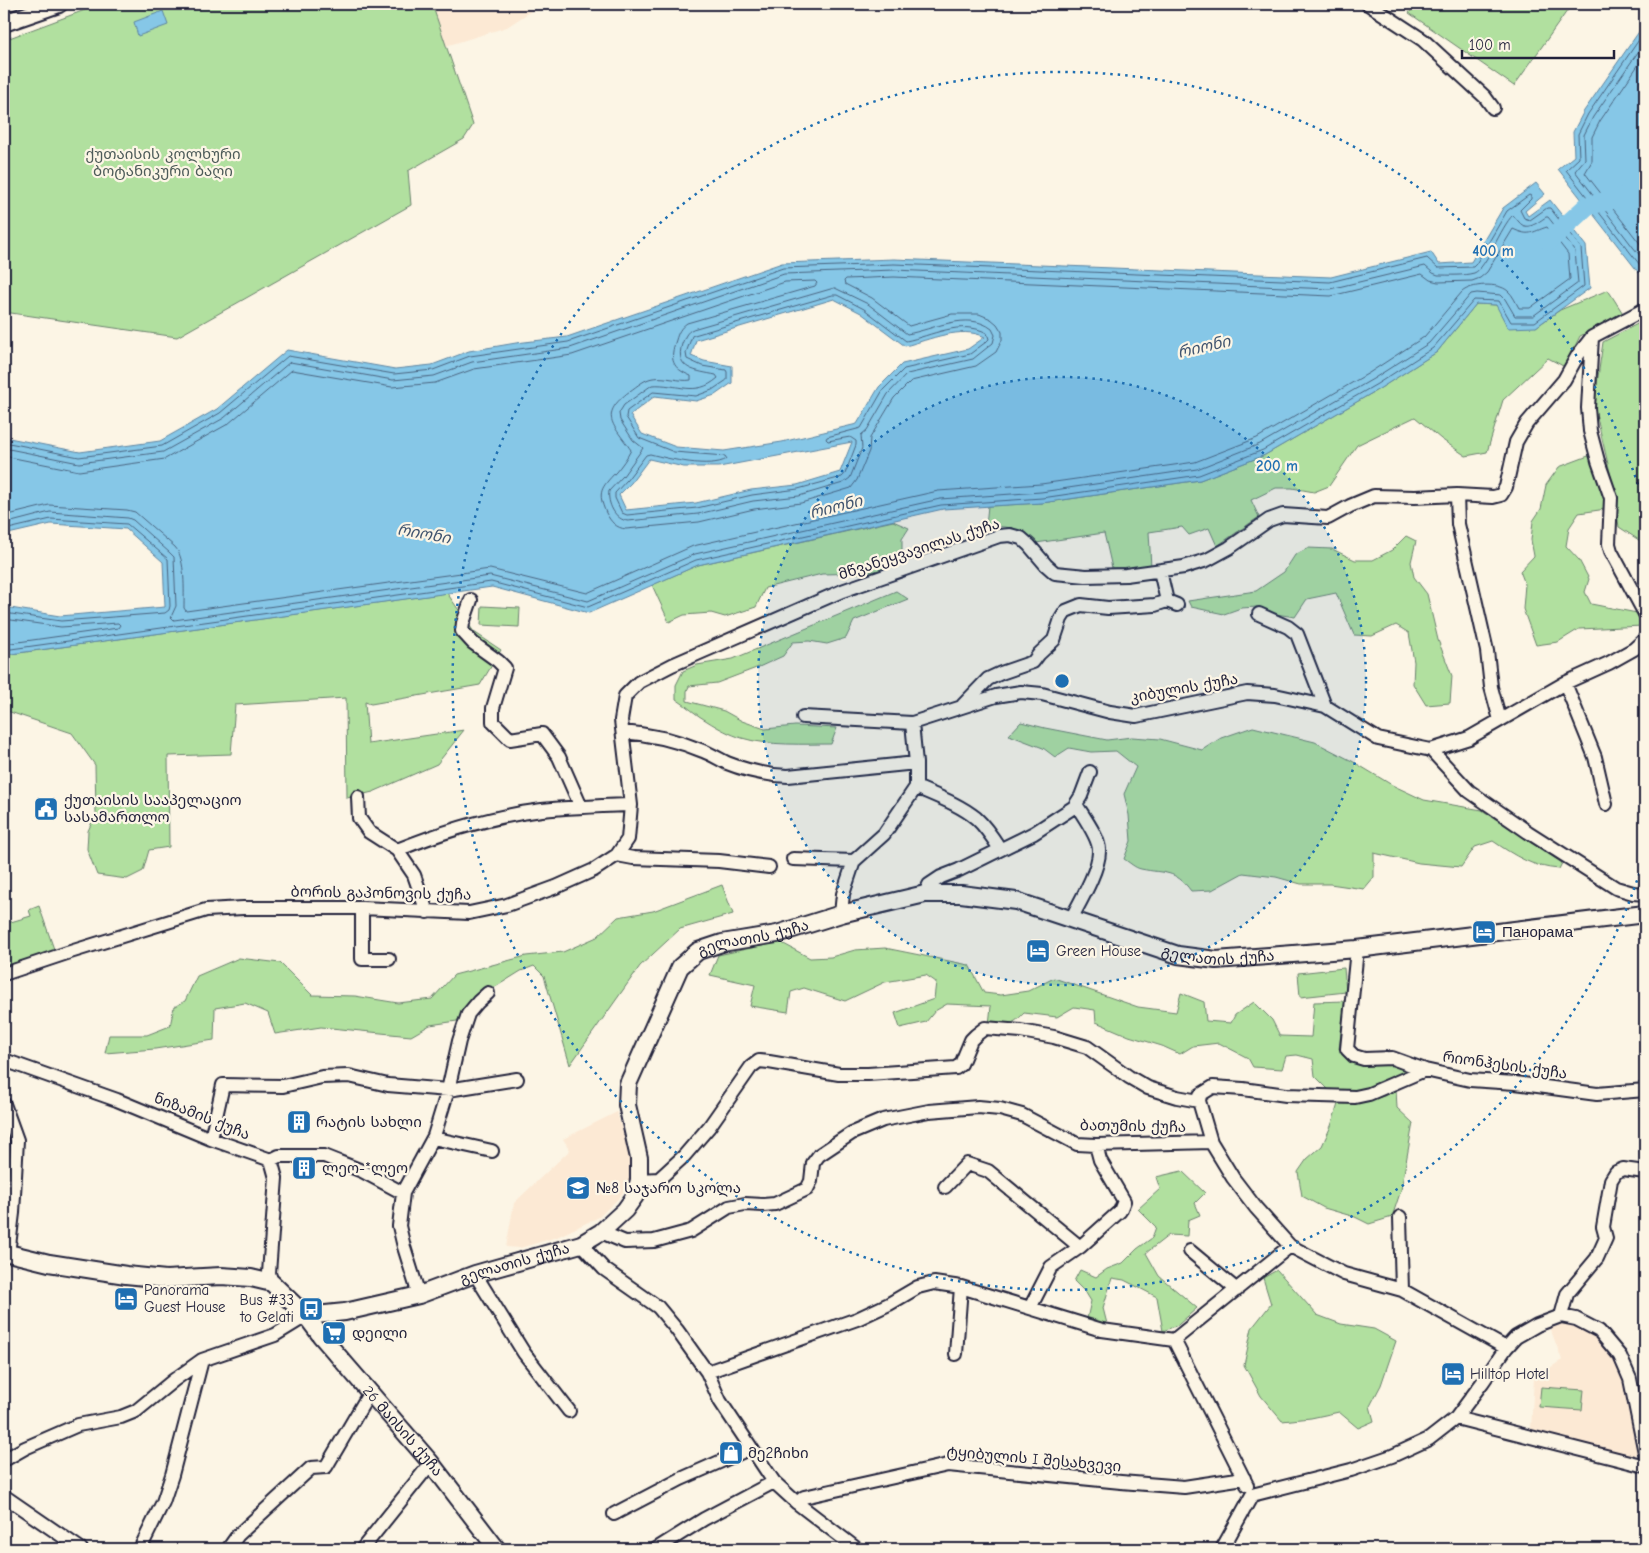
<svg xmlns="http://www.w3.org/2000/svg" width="1649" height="1553" font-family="'Comic Neue','Noto Sans Georgian',sans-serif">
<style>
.built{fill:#fce9d4}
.green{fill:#b1e09f;stroke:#6a816d}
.water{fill:#86c7e7;stroke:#5e85a2;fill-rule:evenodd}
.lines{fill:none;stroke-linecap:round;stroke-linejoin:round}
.shore{stroke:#4a6480;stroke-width:1}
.river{stroke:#86c7e7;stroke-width:19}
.minor-casing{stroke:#22223b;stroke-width:16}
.major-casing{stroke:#22223b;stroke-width:20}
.minor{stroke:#fcf5e5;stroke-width:12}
.major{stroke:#fcf5e5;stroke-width:16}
.ring{fill:none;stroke:#1f6fb2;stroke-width:2.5;stroke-dasharray:2.5 5}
.labels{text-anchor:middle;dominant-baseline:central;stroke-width:4.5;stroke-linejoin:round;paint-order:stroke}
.park-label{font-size:15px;fill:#4d5b59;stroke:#fcf5e5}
.street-label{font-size:15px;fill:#22223b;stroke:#fcf5e5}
.poi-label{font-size:15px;fill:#22223b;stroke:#fcf5e5;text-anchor:start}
.water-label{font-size:16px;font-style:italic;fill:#40546f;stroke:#fcf5e5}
.centre{fill:#1f6fb2;stroke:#fcf5e5;stroke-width:2.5}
.ring-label{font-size:15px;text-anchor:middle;font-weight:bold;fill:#1f6fb2;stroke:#fcf5e5;stroke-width:4.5;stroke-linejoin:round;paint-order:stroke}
</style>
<rect width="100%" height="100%" fill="#fcf5e5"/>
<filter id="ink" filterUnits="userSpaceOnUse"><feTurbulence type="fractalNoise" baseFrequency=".02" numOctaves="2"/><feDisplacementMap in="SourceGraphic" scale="10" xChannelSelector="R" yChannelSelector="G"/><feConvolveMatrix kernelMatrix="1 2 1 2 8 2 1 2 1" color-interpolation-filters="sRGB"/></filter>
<g filter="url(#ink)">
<path class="built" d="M432 4H542L507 27 446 46Z
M617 1112 631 1161 632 1179 620 1197 599 1217 557 1237 520 1248 506 1247 514 1203 570 1150 563 1139Z
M1563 1323 1594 1332 1616 1359 1622 1376 1637 1452 1636 1455 1633 1457 1531 1429 1534 1378 1562 1360 1550 1328Z"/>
<path class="green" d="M101 4H432L473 125 464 139 408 171 411 205 177 337 4 312V40Z
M1416 4H1572L1514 86 1409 13Z
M1608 290 1624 315 1580 336 1565 367 1548 358 1503 400 1487 452 1466 456 1441 439 1415 417 1357 445 1329 486 1314 492 1292 488H1276L1251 500 1259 517 1217 546 1209 528 1189 535 1182 527 1149 532 1151 567 1112 568 1104 533 1036 543 1013 528 986 525 988 506 1042 503 1200 480 1265 455 1379 389 1437 352 1476 304 1496 305 1536 327 1560 310Z
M1645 320V544L1619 527 1613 485 1594 405 1603 342Z
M1591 455 1604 494 1606 509 1579 513 1569 528 1566 546 1579 560 1589 579 1585 592 1591 604 1637 613 1643 626 1579 629 1558 642 1536 645 1523 609 1525 584 1520 571 1534 556 1531 540 1533 521 1541 509 1546 485 1559 467Z
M893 521 909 528 902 539V564L867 573 822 574 765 588 756 607 725 617 711 613 684 615 669 622 652 585 698 565Z
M1406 536 1416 541 1411 562 1414 577 1427 594 1438 640 1452 676 1450 703 1426 705 1413 684 1414 662 1409 633 1396 625 1372 636 1354 635 1336 593 1307 599 1295 617 1276 614 1257 607 1241 608 1224 614 1191 607 1188 601 1256 591 1284 572 1295 555 1308 548 1332 549 1355 560H1373L1392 550Z
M896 591 908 599 854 621 846 638 827 644 809 641 793 642 783 656 759 667 717 683 689 686 687 691V701L724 711 742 721 765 729 795 726 837 728 831 744C806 744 767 746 742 738 731 735 718 728 707 721 696 715 687 706 676 699V685L683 671 697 665 733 659Z
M447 593 474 632 501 650 480 685 371 704 365 702 368 744 464 730 437 764 373 792 347 798 346 698 235 705 231 754 168 756 169 847 149 850 143 871 127 879 97 875 87 849 88 831 96 813 95 765 72 733 4 710V655Z
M482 606 520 608 519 627 481 625Z
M1021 722 1045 728 1107 740 1132 737 1160 739 1202 750 1221 738 1253 727 1315 742 1352 761 1392 785 1424 800 1482 810 1562 863 1559 869C1532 867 1515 856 1493 841L1475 847 1461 867 1419 863 1374 853V877L1364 889 1330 884H1301L1276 877 1243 873 1212 890 1191 891C1175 869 1165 874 1141 869 1135 868 1129 862 1124 859L1131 841 1129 815 1124 794 1136 767 1116 751 1091 752 1069 748 1055 757 1043 748 1009 735Z
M722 885 733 914 680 929 640 966 570 1065 544 976 534 966 521 971 497 986 474 997 457 1021 430 1025 411 1036 321 1027 275 1034 268 1013 245 1003 215 1008 214 1040 155 1049 105 1053 109 1035H147L170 1026 174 1007 185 1001 197 976 239 958 280 963 312 995 355 996 398 1003 432 999 454 975 526 956 563 952 597 937 618 917 653 911Z
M39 906 55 952 4 970V924L31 916 29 910Z
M780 942 810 958 831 957 855 950 885 948 969 965 984 993 1001 995 1028 991 1054 978 1138 1007 1176 1012 1181 993 1204 1002 1206 1021 1231 1023 1235 1015 1254 1002 1272 1020 1280 1036 1311 1037 1314 1002 1345 1001 1339 1049 1351 1063 1376 1062 1407 1068V1073L1364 1092 1329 1090 1315 1076 1313 1059 1297 1055 1286 1056 1282 1069 1253 1067 1248 1058 1219 1043 1193 1046 1180 1054 1162 1046 1129 1036 1096 1022 1095 1010 1074 1007 1057 1017 1024 1013C1012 1026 1006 1026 989 1025L991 1006 947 1004 935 1011 926 1022 900 1028 895 1013 934 999 936 982 926 975 885 982 845 1001 804 988 791 992 788 1012 750 1006 755 985 710 975 718 955Z
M1344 968 1346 992 1300 997 1298 973Z
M1396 1089 1397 1108 1413 1123 1401 1190 1392 1217 1369 1224 1355 1217 1324 1208 1302 1196 1298 1172 1307 1159 1322 1146 1331 1126 1339 1101 1356 1103 1384 1096Z
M1182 1171 1205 1193 1195 1203 1200 1215 1188 1220 1187 1236 1169 1235 1146 1253 1159 1276 1197 1308 1178 1325 1163 1331 1157 1297 1124 1280 1112 1278 1103 1308 1107 1324 1087 1319 1091 1301 1086 1293 1074 1281 1080 1270 1096 1277 1107 1269 1123 1263 1137 1249 1152 1238 1156 1227 1138 1209 1160 1189 1156 1177Z
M1277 1270 1317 1315 1341 1324 1374 1329 1396 1341 1381 1385 1370 1406 1374 1421 1358 1428 1339 1412 1311 1418 1282 1421 1261 1396 1244 1365 1252 1328 1271 1304 1263 1278Z
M1541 1387 1584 1390 1582 1410 1539 1407Z"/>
<path class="water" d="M163 11 168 25 138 36 134 22Z
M1645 23V269L1639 273 1558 169 1574 156 1573 132 1584 111Z
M1536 183 1545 194 1525 211 1528 216 1550 200 1586 246 1590 288 1536 327 1508 328 1496 305 1476 304 1437 352 1379 389 1265 455 1200 480 1042 503 943 509 698 565 589 613 492 587 4 655V607L60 616 165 607 163 562 126 529 51 524 4 535V437L80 452 160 441 217 409 287 350 395 369 432 365 469 351 516 343 567 337 782 263 894 259 1331 277 1431 252 1439 264 1471 262 1503 208ZM834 299 861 313 905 346C929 340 961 325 985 337L968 349 902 364 879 387 857 424 782 442 724 451 676 447 642 434 630 415 655 396 696 401 715 395 732 383V366L704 361 691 356 696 340ZM852 442 840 472 797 485 751 490 696 503 626 510 619 495 631 483 649 459 684 467H719Z"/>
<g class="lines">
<path class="shore" d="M1645 31 1588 114 1578 134 1579 158 1566 170 1640 265H1645
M1645 42 1593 117 1584 135 1585 159 1575 171 1633 247 1642 258 1645 259
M1645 55 1600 121 1592 137V161L1585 173 1645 250
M835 288 868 304 907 334C932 330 968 310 992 329L995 335 993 343 973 359 907 374 888 394 867 430 861 435 862 448 850 478 843 483 799 496 753 501 698 514 628 521C615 520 607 503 609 491L623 476 643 448 633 440 620 420 619 413 624 405 652 385C678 383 695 398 718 378L716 375C697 371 674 370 682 344 685 337 686 332 693 329Z
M833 295H837L864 309 906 341C931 336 961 319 987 333L989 339 986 342 970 354 904 369 883 390 861 428 827 437 826 439 828 441 850 437 856 441V445L845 474 842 477 798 489 752 495 697 508 627 515 622 513 615 498V493L627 480 646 455 650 454C670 459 709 469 727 459L725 456 674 452 639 438 626 417 627 411 653 392 696 396 712 390 727 380V372L726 370 702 366 687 359 686 353 692 336Z
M4 442 79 457 162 446 220 413 288 356 394 374 433 370 470 356 568 342 783 268 894 264 1330 282 1427 258 1438 268 1473 267 1476 264 1507 211 1529 195 1531 196V199L1520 210 1524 218 1530 220 1547 208H1550L1581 248 1584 286 1535 322H1511L1499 301 1474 300 1433 348 1377 384 1263 450 1199 475 1042 498 941 505 696 560 588 607 491 582 4 650
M4 448 79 463 163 452 224 418 290 362 393 380 434 376 472 362 570 348 784 274 894 270 1330 289 1425 266 1433 273 1438 275C1449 275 1463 276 1474 273 1486 269 1501 226 1513 215 1515 217 1517 220 1519 222 1527 232 1538 222 1546 217H1548L1575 251 1578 283 1533 316H1515L1505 299 1501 295 1477 293 1471 294 1429 343 1373 379 1260 444 1197 469 1041 492 940 499 695 554 588 601 490 576 174 620 171 617 176 606 174 557 170 553 133 520 128 518 50 512 4 524
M4 456 79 471 165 459 228 424 292 370 392 387 435 383 474 369 572 355 785 282 815 281 817 283 815 286 687 323C680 328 678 333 676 340 669 360 672 368 691 376V380C680 382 666 376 653 378 645 379 637 386 630 391 598 415 613 424 631 450 627 458 621 466 616 472 601 488 597 492 606 513 611 522 616 528 626 529L699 522 754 509 801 503 851 488 857 480 869 451 870 438 894 398 911 381 976 366 996 352 1002 340V332L997 324 991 319 979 314H952L909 326 872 298 845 284 844 281 846 279 894 277 1331 296 1422 274 1430 280 1438 282 1472 281 1480 278 1487 272 1513 229C1530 237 1531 232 1547 227L1568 254 1570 279 1530 308H1519C1516 303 1513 295 1508 291 1498 282 1471 284 1462 292L1424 337 1369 373 1257 438 1195 462 1041 484 938 491 693 546 587 593 490 569 186 611 184 608C184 592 186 559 175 547L135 512 127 510 49 505 4 516
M4 530 51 519 127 524 168 559 170 606 169 610 165 613 61 621 4 613
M4 619 61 627 118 623 120 625 118 628 4 644"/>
<path class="river" d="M1549 241 1587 206 1626 196 1645 164"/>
<defs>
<path id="minor" d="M1368 4 1423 40 1485 97 1493 108
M1592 337 1588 408 1590 431 1598 461 1611 498 1609 544 1611 551 1645 614
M1457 495 1458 524 1487 651 1491 687 1500 720
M1160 571 1167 601 1177 605
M471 600 463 623 462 631 473 643 498 661 505 668 493 708V722L510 739 542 734 559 757 581 807
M1259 614 1288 627 1297 634 1325 706
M1565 683 1595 757 1606 804
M963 705 988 679 1001 673 1033 662 1039 654 1054 640 1061 619 1066 611 1081 605 1108 608 1155 605 1167 601
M803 717 912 723 996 696 1021 692 1042 694 1110 712 1136 716 1247 693 1275 695 1325 706 1378 739 1431 750 1469 738 1565 683 1609 663 1634 649 1645 639
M623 732C649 734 679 741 703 751 711 754 719 759 727 763 747 771 767 775 788 776L916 763
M1431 750 1469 791 1528 832 1616 888 1633 893 1645 894
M916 787C936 796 959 804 976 818 986 827 993 838 1000 849
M358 797 359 818 369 832 397 850 414 875 427 912
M397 850C444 831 493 816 542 810 572 807 602 806 631 805
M617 855 633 858 719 861 769 867
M793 859 854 861
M925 894 929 885 941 877 959 870 1034 833 1074 807 1081 796 1090 772
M362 908V959H389
M841 914 843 894 854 861 884 834 916 787V763L912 723
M1071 919C1080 902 1100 868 1099 850 1099 837 1083 816 1076 804
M1357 949 1347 1049 1354 1056 1364 1059 1392 1058 1425 1070 1470 1080 1515 1083 1597 1094 1645 1090
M4 974 67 953 206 910 243 908H362L469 913 507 905 556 887 594 870 617 855 628 839 631 805 621 720 625 696 639 682 672 665 842 591 999 536 1010 535 1021 538 1029 545 1046 565 1055 573 1086 576 1126 575 1184 567 1207 560 1229 548 1269 520 1283 515 1328 518 1350 506 1374 496 1415 497 1457 495 1493 497 1501 495 1506 487 1516 442 1527 423 1564 380 1578 355 1592 337 1645 309
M4 1060 117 1100 211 1139 271 1160 276 1178 269 1273 272 1283
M1425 1070 1369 1094 1355 1097 1286 1095 1243 1089 1213 1087 1200 1095 1199 1101 1211 1142 1233 1178 1256 1208 1290 1246 1344 1274 1402 1290 1506 1348
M4 1104 17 1140 13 1213 8 1254
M433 1138 492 1151
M211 1139 223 1085 283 1086 322 1077 349 1076 388 1085 448 1090 517 1079
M271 1160 279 1156H324L362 1171 403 1193
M639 1180 659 1179 684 1156 709 1127 751 1067 759 1061 769 1062 839 1074H868L956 1068 961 1064 971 1040 976 1035 985 1028 1021 1031 1054 1037 1087 1047 1129 1077 1148 1088 1177 1097 1199 1101
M945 1187 967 1164 988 1171 1080 1247
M1400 1217 1402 1290
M601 1232 625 1242 654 1241 691 1231 729 1207 745 1204 763 1205 775 1204 807 1189 811 1181 813 1163 819 1155 852 1133 883 1120 929 1111 978 1107 1000 1109 1022 1115 1077 1144 1096 1145 1211 1142
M581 1244 604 1269 658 1307 677 1330 707 1372 720 1401 774 1482 797 1503 857 1549
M1190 1251 1237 1290
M475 1274 524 1353 569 1411
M419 1295 404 1247 399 1226 403 1193 434 1136 448 1090 459 1041 468 1014 478 1002 488 993
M1030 1308 1051 1267 1080 1247 1120 1211 1124 1201 1100 1160 1096 1145
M1561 1316 1567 1294 1597 1258 1606 1238 1603 1227 1611 1180 1616 1172 1623 1169 1645 1172
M1174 1340 1247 1485
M956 1354 961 1287
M707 1372 857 1319 889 1304 918 1287 934 1283 961 1287 1102 1330 1174 1340 1290 1246
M1456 1418 1645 1466
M4 1460 25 1448 78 1425 121 1417 136 1411 174 1380 202 1360
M4 1496 81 1549
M797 1503 804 1497 948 1465 1121 1482 1184 1487 1244 1478
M614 1514 681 1479 751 1448
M140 1549 163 1502 172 1475 202 1360 275 1335 306 1316
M228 1549 238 1535 311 1468 326 1467 370 1392
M362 1549 431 1463
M656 1549 704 1519 774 1482
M1222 1549 1252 1495 1351 1470 1392 1456 1429 1439 1456 1418 1482 1383 1506 1348 1516 1337 1537 1325 1561 1316 1576 1319 1599 1331 1620 1356 1630 1379 1645 1453"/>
<g id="major">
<path d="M4 23 59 4"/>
<path id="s1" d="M4 1252 49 1263 126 1275 166 1279 221 1276 251 1278 272 1283 306 1316 321 1336 431 1463 497 1549"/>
<path id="s2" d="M306 1316 345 1312 419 1295 475 1274 581 1244 601 1232 625 1210 635 1196 639 1180V1158L627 1105 628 1084 680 967 698 951 722 943 777 934 841 914 925 894H961L1016 901 1178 955 1216 960 1357 949 1645 914"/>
</g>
</defs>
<use href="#minor" class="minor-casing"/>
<use href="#major" class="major-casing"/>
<use href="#minor" class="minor"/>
<use href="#major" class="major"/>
</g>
</g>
<circle cx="1062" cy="681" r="304" fill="#1f6fb2" fill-opacity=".12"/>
<g class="ring">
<circle cx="1062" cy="681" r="304"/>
<path d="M1644 859A609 609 0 1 1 1644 503"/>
</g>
<defs>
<symbol id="civic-square" viewBox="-11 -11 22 22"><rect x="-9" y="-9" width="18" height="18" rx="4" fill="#1f6fb2" stroke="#fcf5e5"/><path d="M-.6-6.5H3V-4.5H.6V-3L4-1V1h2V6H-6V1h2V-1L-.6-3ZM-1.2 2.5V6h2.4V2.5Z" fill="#fff"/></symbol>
<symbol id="hotel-square" viewBox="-11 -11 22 22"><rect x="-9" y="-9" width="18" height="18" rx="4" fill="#1f6fb2" stroke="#fcf5e5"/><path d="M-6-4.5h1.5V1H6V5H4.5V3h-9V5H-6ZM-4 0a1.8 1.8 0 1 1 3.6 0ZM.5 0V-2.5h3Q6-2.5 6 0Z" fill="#fff"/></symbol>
<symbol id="building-square" viewBox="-11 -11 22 22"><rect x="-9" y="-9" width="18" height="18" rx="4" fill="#1f6fb2" stroke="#fcf5e5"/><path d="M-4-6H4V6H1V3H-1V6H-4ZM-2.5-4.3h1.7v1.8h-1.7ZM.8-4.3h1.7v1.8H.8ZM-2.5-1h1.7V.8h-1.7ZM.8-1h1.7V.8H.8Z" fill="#fff"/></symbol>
<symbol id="school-square" viewBox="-11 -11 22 22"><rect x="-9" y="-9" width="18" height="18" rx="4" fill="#1f6fb2" stroke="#fcf5e5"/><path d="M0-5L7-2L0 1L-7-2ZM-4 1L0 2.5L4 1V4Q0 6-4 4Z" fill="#fff"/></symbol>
<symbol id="bus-square" viewBox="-11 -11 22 22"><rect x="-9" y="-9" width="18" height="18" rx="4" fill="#1f6fb2" stroke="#fcf5e5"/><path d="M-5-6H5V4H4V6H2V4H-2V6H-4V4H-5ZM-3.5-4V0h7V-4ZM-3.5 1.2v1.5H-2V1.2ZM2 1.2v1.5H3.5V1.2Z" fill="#fff"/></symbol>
<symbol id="supermarket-square" viewBox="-11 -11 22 22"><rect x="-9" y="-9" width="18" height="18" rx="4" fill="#1f6fb2" stroke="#fcf5e5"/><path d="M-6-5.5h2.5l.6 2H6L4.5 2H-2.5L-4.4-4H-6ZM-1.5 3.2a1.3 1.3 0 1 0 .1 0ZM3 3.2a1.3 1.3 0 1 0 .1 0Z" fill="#fff"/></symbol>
<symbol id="shop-square" viewBox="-11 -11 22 22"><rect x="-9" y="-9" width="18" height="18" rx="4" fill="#1f6fb2" stroke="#fcf5e5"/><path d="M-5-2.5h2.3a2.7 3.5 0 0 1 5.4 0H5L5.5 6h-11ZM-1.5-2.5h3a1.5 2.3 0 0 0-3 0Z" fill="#fff"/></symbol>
</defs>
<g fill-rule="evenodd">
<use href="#civic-square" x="32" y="795" width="28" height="28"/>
<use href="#hotel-square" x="1470" y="918" width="28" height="28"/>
<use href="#hotel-square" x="1024" y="937" width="28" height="28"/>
<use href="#building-square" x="285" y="1108" width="28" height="28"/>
<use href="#building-square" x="290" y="1154" width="28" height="28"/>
<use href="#school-square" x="564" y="1174" width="28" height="28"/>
<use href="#hotel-square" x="112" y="1285" width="28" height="28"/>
<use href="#bus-square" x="297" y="1295" width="28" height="28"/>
<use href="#supermarket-square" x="320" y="1319" width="28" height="28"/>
<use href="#hotel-square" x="1439" y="1360" width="28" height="28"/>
<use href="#shop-square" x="717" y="1439" width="28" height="28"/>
</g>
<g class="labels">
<g class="park-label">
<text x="163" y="154">ქუთაისის კოლხური<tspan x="163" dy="17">ბოტანიკური ბაღი</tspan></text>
</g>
<g class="street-label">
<text transform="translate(919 549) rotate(-18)">მწვანეყვავილას ქუჩა</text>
<text transform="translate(1184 688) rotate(-10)">კიბულის ქუჩა</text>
<text transform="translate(381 893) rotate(1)">ბორის გაპონოვის ქუჩა</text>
<text stroke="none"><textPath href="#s2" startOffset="681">გელათის ქუჩა</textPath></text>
<text stroke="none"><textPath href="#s2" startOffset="1161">გელათის ქუჩა</textPath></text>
<text transform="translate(1505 1065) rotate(8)">რიონჰესის ქუჩა</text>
<text transform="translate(202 1116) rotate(22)">ნიზამის ქუჩა</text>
<text transform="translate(1133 1126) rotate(1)">ბათუმის ქუჩა</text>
<text stroke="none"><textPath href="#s2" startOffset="216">გელათის ქუჩა</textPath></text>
<text stroke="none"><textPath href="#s1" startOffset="469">26 მაისის ქუჩა</textPath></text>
<text transform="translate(1034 1459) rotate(5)">ტყიბულის I შესახვევი</text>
</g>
<g class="poi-label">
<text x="64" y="800">ქუთაისის სააპელაციო<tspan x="64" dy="17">სასამართლო</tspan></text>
<text x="1502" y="932">Панорама</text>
<text x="1056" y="951">Green House</text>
<text x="316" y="1122">რატის სახლი</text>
<text x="322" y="1168">ლეო-*ლეო</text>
<text x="596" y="1188">№8 საჯარო სკოლა</text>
<text x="144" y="1290">Panorama<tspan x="144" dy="17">Guest House</tspan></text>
<text x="294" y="1300" text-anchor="end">Bus #33<tspan x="294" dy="17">to Gelati</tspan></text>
<text x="352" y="1333">დეილი</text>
<text x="1470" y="1374">Hilltop Hotel</text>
<text x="748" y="1453">მე2ჩიხი</text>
</g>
<g class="water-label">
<text transform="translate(1204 347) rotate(-13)">რიონი</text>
<text transform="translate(836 507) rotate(-14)">რიონი</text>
<text transform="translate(424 534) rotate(10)">რიონი</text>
</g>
</g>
<circle cx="1062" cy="681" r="8" class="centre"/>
<g class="ring-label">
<text x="1493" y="256">400 m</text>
<text x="1277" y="471">200 m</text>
</g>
<rect width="1649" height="1553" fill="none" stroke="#fcf5e5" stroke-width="20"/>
<rect x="10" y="10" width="1629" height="1533" fill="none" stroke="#22223b" stroke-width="2" filter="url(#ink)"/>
<path d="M1462 50v8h152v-8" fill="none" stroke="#22223b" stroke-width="2.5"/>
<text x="1469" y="50" font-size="15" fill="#22223b" stroke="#fcf5e5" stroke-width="4" paint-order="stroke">100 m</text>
</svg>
